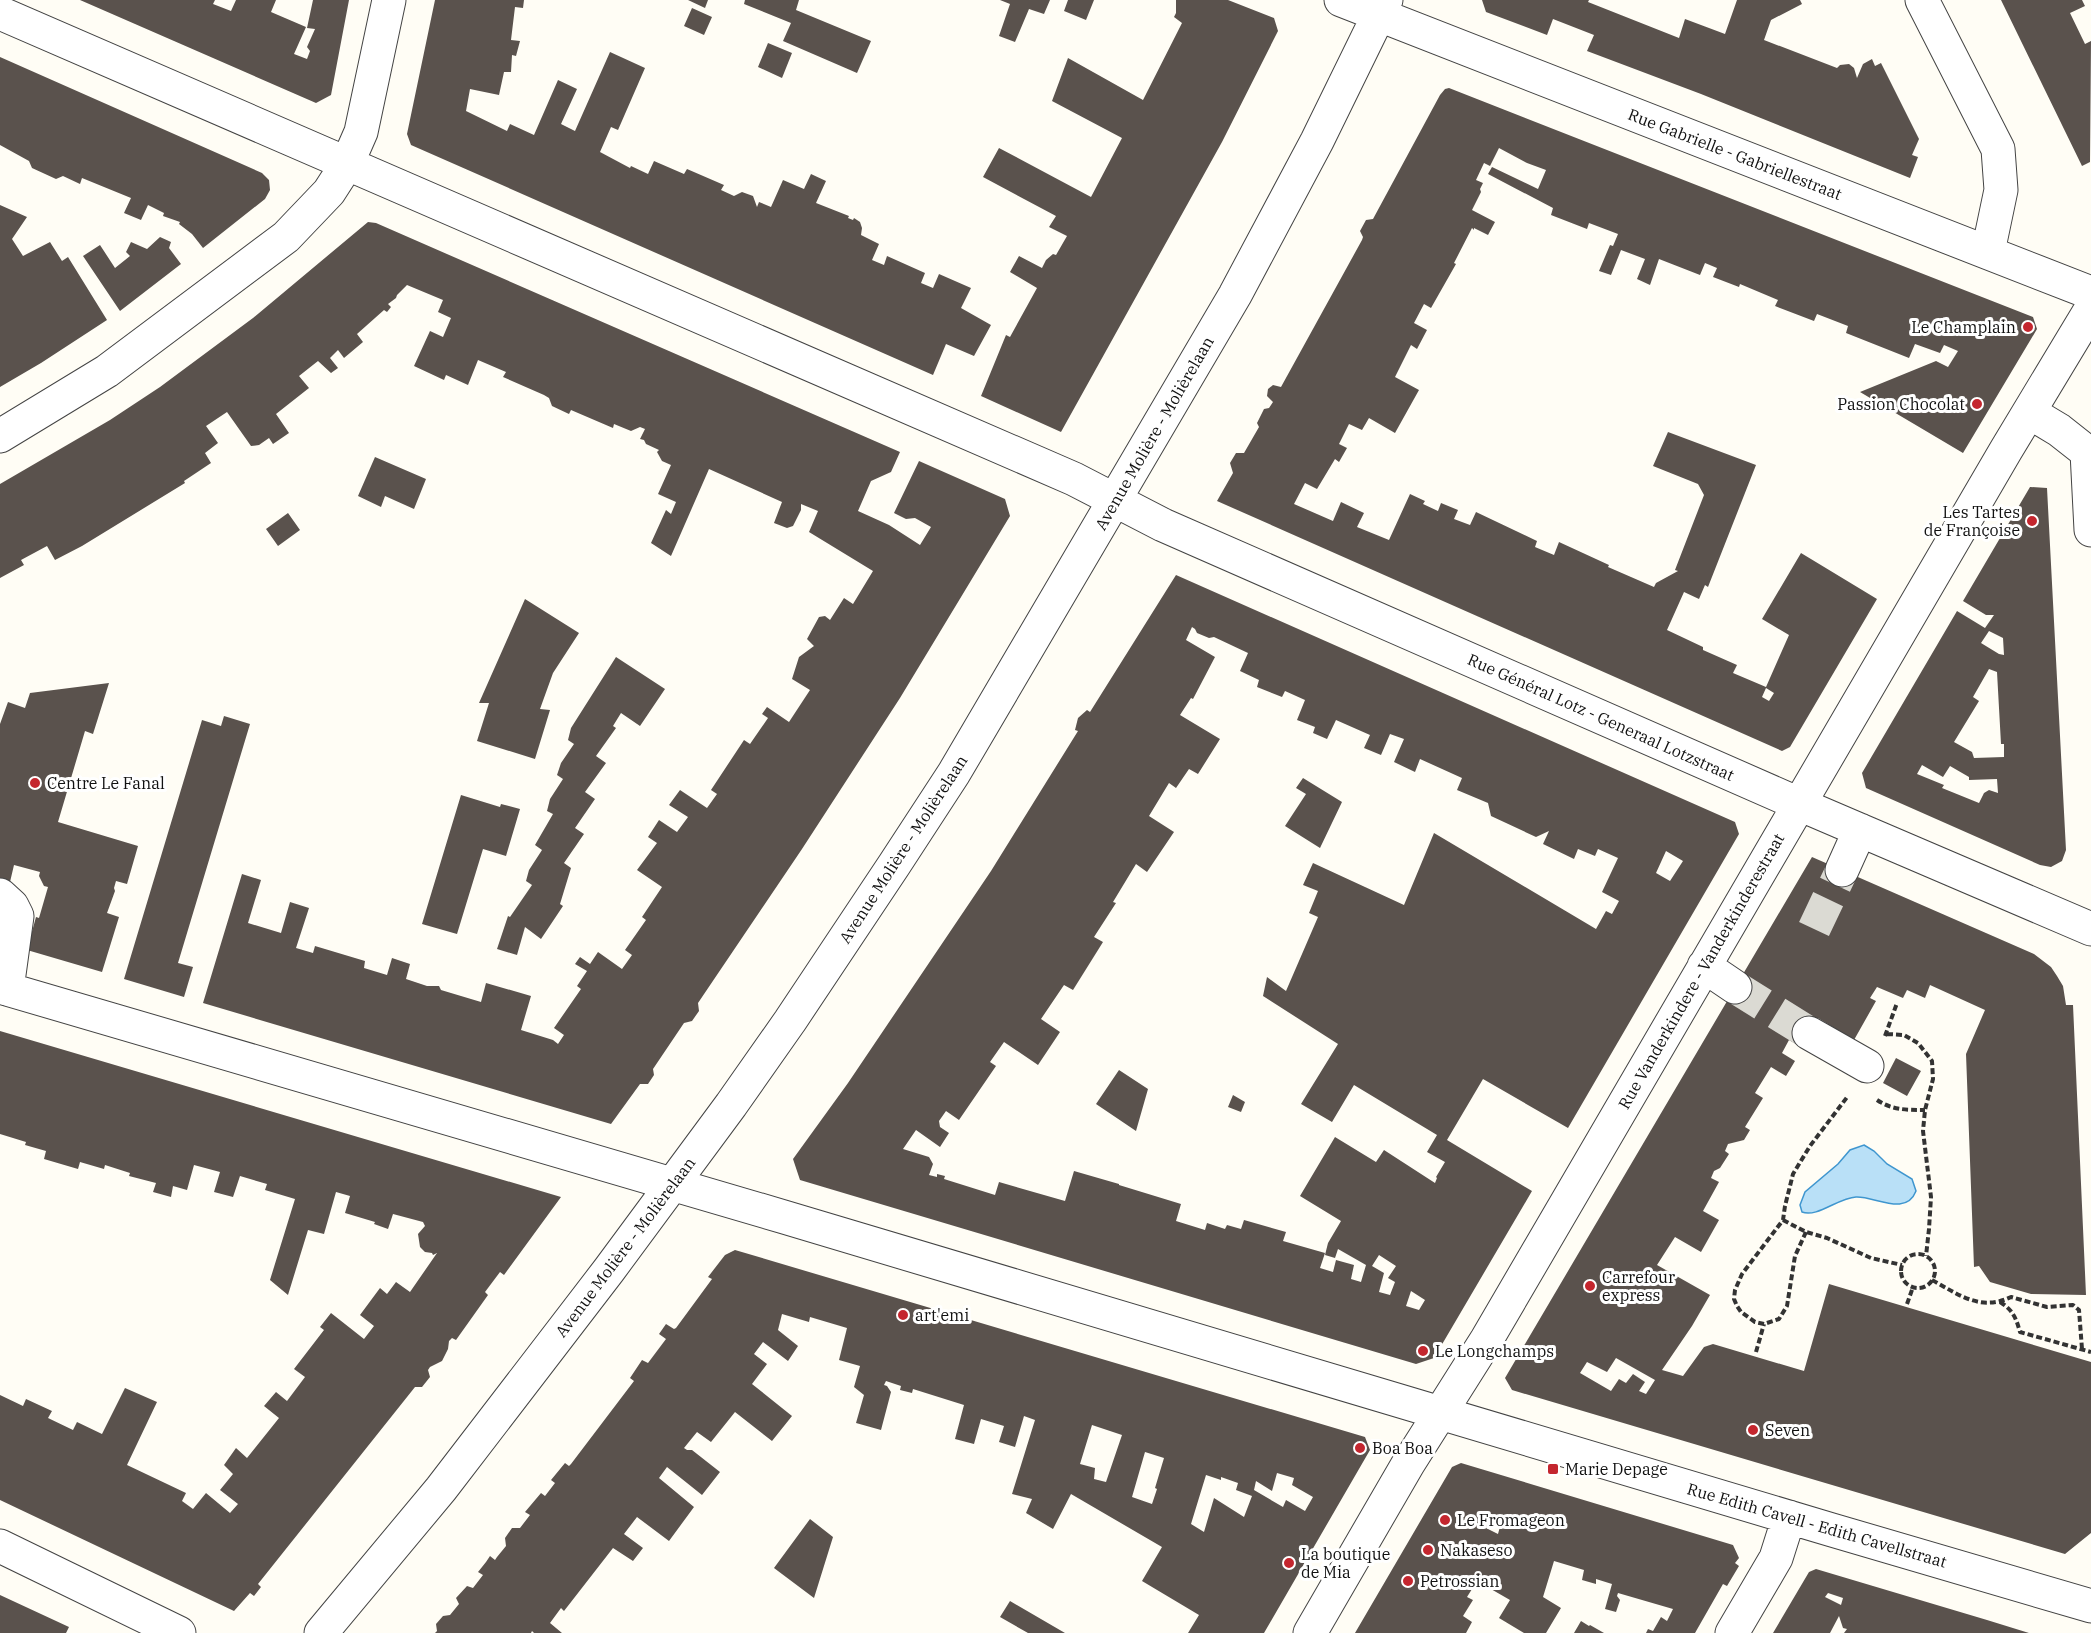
<svg xmlns="http://www.w3.org/2000/svg" width="2091" height="1633" font-family="'IBM Plex Serif',serif">
<style>
.water{fill:#b9e0f7;stroke:#3f96cf;stroke-width:1.5}
.building{fill:#5a524d;fill-rule:evenodd}
.lines{fill:none;stroke-linecap:round;stroke-linejoin:round}
.minor-tunnel{stroke:#dbdad3;stroke-width:33;stroke-dasharray:33 16;stroke-linecap:butt}
.minor-casing{stroke:#444;stroke-width:35}
.path{stroke:#333;stroke-width:4;stroke-dasharray:6 3;stroke-linecap:butt}
.minor{stroke:#fff;stroke-width:33}
.poi-dot{fill:#c4262e;stroke:#fff;stroke-width:2}
.labels{text-anchor:middle;dominant-baseline:central;stroke-width:6;stroke-linejoin:round;paint-order:stroke}
.street-label{font-size:16px;fill:#111;stroke:#fff}
.poi-label{font-size:16px;fill:#111;stroke:#fff;text-anchor:start}
</style>
<rect width="100%" height="100%" fill="#fffdf5"/>
<path class="water" d="M1864 1145 1874 1151 1887 1164 1912 1179 1916 1191C1906 1217 1875 1196 1856 1197 1838 1198 1817 1218 1802 1212L1800 1205 1805 1192 1838 1164 1850 1150Z"/>
<path class="building" d="M80 0H215L213 4 231 11 236 0H276L271 12 306 27 294 54 307 59 310 51 307 47 315 29 307 28 313 0H349L331 95 316 103Z
M435 0H524L523 8 515 7 511 40 520 41 516 56 512 55 511 72H504L499 95 470 89 466 111 507 131 510 124 534 135 558 80 577 89 561 124 575 131 610 52 645 68 618 130 611 127 600 152 630 168 631 166 648 174 654 161 684 174 687 169 724 185 721 190 734 196 742 192 753 196 757 207 759 202 771 207 783 180 804 189 811 174 826 181 816 203 849 216 848 218 853 220 854 218 860 222 862 228 861 235 879 244 872 260 884 265 887 256 925 273 921 283 933 288 939 274 971 288 961 308 991 325 974 356 946 344 933 375 411 145 407 134Z
M688 0H708L705 8Z
M745 0H799L796 10 871 41 857 73 783 41 791 23 744 4Z
M1000 0H1050L1044 14 1029 9 1015 42 999 36 1010 4Z
M1068 0H1094L1086 20 1064 11Z
M1176 0H1228L1274 18 1278 31 1222 142 1061 432 981 396 1006 335 1010 337 1037 288 1010 272 1019 256 1042 268 1046 260 1053 254 1056 255 1067 236 1049 227 1056 216 983 177 999 148 1091 197 1122 138 1052 101 1068 58 1143 100 1182 23 1174 17 1176 13Z
M1482 0H1589L1588 2 1679 38 1685 19 1725 34 1737 0H1800L1802 4 1771 20 1764 40 1837 68 1840 65 1849 64 1854 68 1857 78 1863 64 1872 59 1875 66 1881 63 1919 139 1912 155 1918 157 1910 178 1701 94 1587 51 1594 35 1553 19 1547 35 1486 12Z
M2001 0H2082L2085 6 2070 13 2085 44 2091 41 2090 162 2082 166Z
M692 8 712 17 704 35 684 26Z
M768 43 792 53 782 78 758 67Z
M0 57 262 173 269 180 270 190 265 199 203 248 192 234 179 224 180 222 163 216 164 213 148 205 141 220 124 213 131 198 82 178 80 184 63 176 56 179 32 168 29 161 0 145Z
M1449 88 2033 317 2037 329 1963 453 1860 392 1936 361 1948 367 1958 351 1944 345 1940 353 1915 344 1909 358 1846 333 1848 326 1817 314 1814 321 1775 306 1778 300 1740 284 1739 287 1713 277 1717 268 1705 263 1700 275 1659 259 1650 285 1637 279 1645 259 1621 250 1611 275 1599 271 1610 245 1613 246 1618 234 1589 223 1587 229 1551 215 1553 208 1488 174 1492 167 1538 189 1546 170 1527 163 1499 148 1490 166 1484 163 1476 180 1483 183 1480 189 1481 192 1472 210 1495 222 1488 235 1474 228V230L1472 228 1454 263 1456 264 1431 308 1424 304 1414 323 1427 330 1417 349 1411 345 1395 377 1419 390 1395 433 1369 418 1362 430 1349 424 1339 444 1347 448 1339 462 1335 459 1317 489 1305 483 1294 504 1333 521 1341 502 1364 513 1357 527 1389 540 1410 494 1425 501 1423 504 1438 511 1441 503 1458 510 1454 519 1470 525 1476 512 1537 541 1535 547 1554 555 1559 542 1609 565 1608 567 1654 587 1656 583 1678 571 1675 570 1704 495 1698 484 1653 466 1668 432 1756 465 1708 587 1705 585 1699 599 1684 592 1667 630 1703 647V650L1737 665 1733 673 1766 687 1789 635 1762 619 1801 553 1877 599 1790 747 1782 751 1217 501 1233 473 1230 463 1236 453H1244L1259 427 1257 423 1264 409 1269 408 1273 402 1267 396 1268 389 1273 385 1281 387 1362 240 1363 237 1360 231 1366 220 1373 219 1440 95 1445 89ZM1766 688 1774 693 1769 701 1762 697Z
M0 205 27 217 12 239 23 256 50 242 62 261 68 257 107 320 41 363 0 387Z
M368 222 376 223 900 452 891 472 871 481 858 511 889 525 920 545 931 527 915 518 906 519 894 513 919 461 1005 499 1010 516 900 698 802 849 698 1003 699 1011 692 1021 684 1023 653 1069 654 1075 648 1084H640L611 1124 203 1003 242 874 261 880 248 923 281 933 290 902 309 908 296 948 313 953 315 946 365 961 364 968 387 975 392 958 410 964 406 979 427 986H439L441 990 481 1002 486 983 531 996 521 1030 553 1040 558 1044 564 1035 554 1028 581 989 577 986 587 971 575 964 580 957 590 964 598 952 622 969 632 955 625 950 646 920 642 917 662 887 637 870 657 843 648 837 659 820 677 832 688 817 669 805 680 790 707 808 717 794 711 790 744 740 750 744 768 718 762 714 767 707 789 722 810 690 792 679 799 657 814 646 807 639 819 617 825 616 830 620 844 598 853 604 873 571 809 532 818 511 801 504V510L793 526 787 528 774 523 782 502 709 469 671 556 651 543 666 510 671 514 676 502 658 494 671 465 662 461 657 452 659 450 646 444 644 440 640 439 645 429 640 427 631 431 614 424 613 428 571 410 569 414 552 406 549 398 544 395 503 377 506 372 478 360 468 385 446 375 444 380 414 366 430 331 443 337 451 318 438 312 443 300 407 285 397 295 396 298 388 304 391 307 387 312 384 310 357 334 363 342 344 358 338 350 330 358 338 368 331 373 318 361 299 376 309 388 276 414 289 433 273 444 269 438 259 445 251 446 227 412 206 426 218 443 205 453 211 463 184 481 185 483 82 546 55 560 47 546 21 560 24 565 0 578V484L110 420 160 387 253 318Z
M160 237 171 242 169 248 181 264 120 311 83 256 100 245 115 268 130 256 126 252 131 242 147 249Z
M375 457 426 479 414 509 385 496 381 507 358 496Z
M2030 487 2047 488 2066 850 2062 861 2051 867 2040 865 1866 788 1862 773 1957 611 1985 628 1994 615H1986L1963 601ZM1989 631 2003 638 2004 655 1999 654 1981 643ZM1989 669 1997 672 2001 744H2004V757L1974 758 1972 752 1954 742 1979 701 1973 697ZM1922 765 1943 777 1950 766 1969 777V780L1997 779 1998 793 1989 790 1984 793 1979 803 1942 788 1944 785 1917 774Z
M288 513 300 530 278 546 266 529Z
M1176 575 1735 822 1739 834 1568 1128 1483 1079 1447 1140 1532 1191 1434 1358 1416 1364 800 1180 793 1159 848 1083 991 871 1078 731 1075 730 1078 718 1087 710 1090 712ZM1192 627 1195 629 1197 633 1209 638 1214 637 1248 653 1240 671 1259 680 1257 687 1282 697 1285 691 1305 700 1297 720 1315 727 1313 733 1327 739 1336 720 1370 735 1364 748 1381 755 1390 734 1404 739 1394 762 1415 772 1420 759 1462 778 1457 790 1488 803 1491 816 1536 837 1549 831 1543 844 1574 859 1578 849 1595 856 1598 849 1618 858 1602 892 1619 901 1612 914 1606 911 1596 929 1434 833 1404 905 1313 863 1303 885 1318 891 1309 913 1318 917 1286 991 1267 977 1263 996 1338 1044 1301 1104 1332 1122 1354 1085 1437 1135 1427 1152 1445 1162 1436 1177 1437 1178 1435 1183 1384 1150 1376 1162 1335 1137 1300 1196 1341 1221 1328 1243 1325 1255 1335 1258 1338 1249 1366 1265 1361 1282 1351 1279 1354 1265 1336 1260 1333 1272 1320 1268 1325 1253 1283 1241 1286 1232 1244 1220 1241 1229 1227 1225 1225 1229 1207 1223 1205 1230 1176 1221 1181 1204 1119 1185V1184L1074 1171 1065 1201 999 1182 995 1195 944 1179 945 1176 937 1174V1177L929 1175 933 1164 929 1157 903 1149 916 1130 940 1147 949 1133 940 1127 939 1121 946 1111 959 1120 996 1066 990 1062 1004 1042 1038 1065 1060 1032 1041 1019 1064 985 1073 990 1103 942 1094 937 1116 903 1113 902 1136 864 1147 872 1174 832 1149 816 1169 783 1176 788 1189 769 1198 774 1220 739 1180 715 1191 698 1193 699 1215 657 1186 640ZM1666 851 1683 861 1670 881 1656 873ZM1379 1255 1396 1266 1388 1278 1395 1282 1390 1295 1379 1292 1384 1273 1372 1266ZM1411 1291 1425 1300 1419 1310 1406 1306Z
M525 599 579 633 553 673 540 709 550 710 535 759 477 741 489 703H479Z
M616 657 665 689 640 726 621 713 613 726 616 728 596 756 606 763 585 792 595 799 575 828 584 834 564 863 571 868 560 904 563 906 541 939 525 927 517 955 497 949 508 916 510 917 532 885 526 881 529 870 542 850 535 845 553 814 547 811 550 799 563 779 557 775 561 763 574 744 568 740 571 728Z
M109 683 93 734 85 731 58 822 138 846 127 884 116 881 114 888 115 891 107 913 119 917 102 972 27 950 36 917 39 918 48 887 44 886 39 876 40 872 14 865 10 882 0 879V724L8 702 25 708 30 693Z
M224 716 250 724 178 963 193 967 184 997 124 979 202 720 221 726Z
M1303 778 1342 802 1320 848 1285 826 1306 794 1296 788Z
M461 795 500 807 501 804 520 809 506 856 483 849 457 934 422 924Z
M1812 857 2034 954 2051 967 2057 976 2063 986 2066 1005H2073L2086 1295 2031 1294 1990 1282 1979 1266 1974 1267 1966 1054 1985 1010 1930 985 1925 998 1907 990 1903 998 1877 987 1870 998 1876 1001 1854 1040 1818 1018 1801 1047 1789 1040 1782 1053 1795 1061 1786 1076 1771 1067 1755 1093 1763 1098 1745 1127 1750 1130 1744 1140 1728 1144 1725 1151 1729 1154 1720 1168 1714 1171 1711 1178 1719 1182 1703 1211 1719 1220 1701 1252 1675 1237 1657 1265 1710 1295 1692 1326 1662 1370 1683 1376 1704 1347 1713 1344 1804 1371 1829 1284 2091 1362V1533L2065 1554 1512 1390 1505 1378ZM1616 1358 1655 1380 1646 1394 1639 1391 1645 1382 1633 1374 1626 1383 1619 1379 1611 1391 1580 1373 1587 1362 1607 1372Z
M0 1031 561 1197 504 1275 500 1272 485 1292 488 1295 456 1340 452 1338 449 1341 448 1349 442 1361 430 1367 428 1370 430 1377 422 1387H415L258 1584 261 1587 254 1596 250 1593 234 1611 0 1500V1395L23 1406 26 1399 52 1411 48 1418 73 1430 77 1422 102 1434 125 1388 157 1402 127 1465 186 1493 182 1501 193 1509 206 1493 230 1513 238 1504 220 1490 233 1474 224 1465 236 1448 247 1458 279 1418 264 1406 276 1392 287 1401 305 1377 294 1369 324 1330 320 1327 331 1313 364 1339 374 1326 360 1315 380 1288 387 1294 396 1282 410 1292 437 1253 433 1255 432 1253 425 1252 420 1247 418 1234 425 1226 423 1222 393 1214 388 1229 374 1224 375 1222 345 1213 350 1196 336 1192 324 1234 308 1230 288 1295 270 1280 295 1199 265 1190 267 1184 240 1176 233 1197 214 1192 220 1172 194 1165 187 1190 173 1186 171 1197 153 1192 156 1183 129 1176 130 1173 105 1165 104 1169 80 1162 78 1169 44 1159 46 1151 25 1145 26 1142 0 1134Z
M1896 1058 1921 1071 1907 1096 1883 1083Z
M1119 1070 1148 1089 1136 1131 1096 1104Z
M1233 1095 1245 1102 1241 1112 1228 1107Z
M735 1250 1365 1437 1370 1450 1264 1633H1188L1199 1615 1142 1581 1162 1547 1071 1494 1053 1529 1026 1513 1032 1499 1012 1494 1035 1420 1024 1416 1015 1447 999 1442 1004 1426 981 1419 974 1444 955 1439 964 1405 913 1389 912 1393 900 1390 901 1386 886 1381 884 1385 887 1386 891 1392 881 1430 856 1423 864 1395 854 1387 860 1366 839 1360 847 1328 810 1317 809 1322 782 1314 778 1330 798 1346 788 1361 763 1342 754 1354 767 1364 752 1384 792 1416 772 1441 735 1412 711 1442 697 1432 684 1448 687 1450H692L720 1472 702 1495 667 1467 659 1478 694 1507 669 1541 637 1517 624 1534 643 1548 633 1561 613 1548 564 1611 561 1608 550 1623 562 1633H534L532 1631 531 1633H435L437 1631 436 1624 443 1616 450 1615 459 1604 456 1598 467 1586 473 1588 483 1575 478 1572 486 1562 490 1556 495 1560 497 1557 506 1546 505 1538 512 1528H520L530 1515 525 1512 541 1493 545 1496 555 1483 551 1480 565 1463 569 1466 571 1464 634 1381 630 1378 642 1360 648 1363 666 1339 659 1334 666 1324 674 1329 676 1328 712 1279 708 1277 725 1255ZM1092 1425 1122 1435 1106 1482 1094 1479 1095 1468 1080 1464ZM1145 1452 1164 1458 1155 1488 1157 1489 1152 1504 1132 1497ZM1277 1473 1294 1478 1292 1485 1313 1497 1305 1511 1286 1500 1283 1507 1254 1490 1256 1481 1272 1491ZM1206 1475 1221 1480V1477L1238 1483 1236 1490 1252 1496 1244 1517 1214 1498 1204 1532 1191 1524Z
M1461 1463 1733 1545 1739 1558 1735 1563 1739 1566 1727 1586 1723 1584 1695 1633H1646L1648 1629 1653 1631 1661 1617 1667 1621 1673 1609 1618 1593 1617 1596 1620 1600 1616 1612 1605 1609 1612 1584 1596 1579V1584L1582 1580 1584 1570 1554 1561 1543 1597 1561 1608 1546 1633H1524L1499 1618 1510 1600 1477 1581 1467 1597 1473 1600 1463 1616 1472 1622 1466 1633H1355L1452 1467ZM1490 1519 1501 1523 1498 1534 1486 1528Z
M810 1519 833 1537 814 1598 774 1568Z
M1816 1569 1987 1620 2029 1633H1844L1847 1629 1843 1628 1839 1616 1830 1633H1773L1809 1572ZM1828 1593 1843 1598 1841 1605 1825 1597Z
M0 1595 69 1627 66 1633H0Z
M1010 1601 1065 1633H1028L1000 1617Z
M1581 1621 1589 1626 1590 1625 1604 1633H1574Z"/>
<g class="lines">
<path class="minor-tunnel" d="M1814 929 1842 870
M1735 987 1809 1033"/>
<defs>
<path id="minor" d="M1341 0 2091 293
M1922 0 1998 149 2001 190 1988 252
M0 13 1074 479 1163 525 1799 804 2091 929
M2029 412 2059 430 2087 452 2091 530
M0 436 107 371 286 237 329 192 347 164 361 132 389 0
M1842 870 1860 830
M0 895 12 906 17 916 7 989
M1704 966 1735 987
M0 987 784 1217 1832 1530 2091 1606
M1809 1033 1867 1066
M0 1546 179 1633
M321 1633 441 1489 609 1270 731 1105 790 1021 894 865 954 773 1235 295 1317 141 1386 0
M1310 1633 1408 1464 1487 1339 2006 450 2091 309
M1732 1633 1776 1558 1789 1517"/>
</defs>
<use href="#minor" class="minor-casing"/>
<path class="path" d="M1887 1034 1904 1035 1918 1043 1932 1061 1933 1079 1925 1110 1923 1131 1931 1197 1929 1229 1926 1256
M1885 1036 1897 1003
M1877 1100C1892 1110 1906 1110 1925 1110
M1783 1220 1806 1232 1827 1238 1871 1258 1902 1265
M1806 1232 1795 1256 1787 1306 1779 1319 1764 1324 1755 1322 1741 1312 1737 1306 1734 1299 1735 1290 1742 1274 1783 1220 1785 1206 1793 1174 1810 1146 1848 1096
M1901 1271a17 17 0 1 1 34 0a17 17 0 1 1-34 0Z
M1932 1280C1958 1294 1980 1312 2011 1297L2047 1307 2073 1305 2079 1310 2082 1349
M2000 1302C2013 1310 2016 1318 2020 1332L2091 1352
M1907 1304 1913 1287
M1756 1352 1764 1324"/>
<use href="#minor" class="minor"/>
</g>
<g class="poi-dot">
<circle cx="2028" cy="327" r="6"/>
<circle cx="1977" cy="404" r="6"/>
<circle cx="2032" cy="521" r="6"/>
<circle cx="35" cy="783" r="6"/>
<circle cx="1590" cy="1286" r="6"/>
<circle cx="903" cy="1315" r="6"/>
<circle cx="1423" cy="1351" r="6"/>
<circle cx="1753" cy="1430" r="6"/>
<circle cx="1360" cy="1448" r="6"/>
<rect x="1547" y="1463" width="12" height="12" rx="3"/>
<circle cx="1445" cy="1520" r="6"/>
<circle cx="1428" cy="1550" r="6"/>
<circle cx="1289" cy="1563" r="6"/>
<circle cx="1408" cy="1581" r="6"/>
</g>
<g class="labels">
<g class="street-label">
<text transform="translate(1735 154) rotate(21)">Rue Gabrielle - Gabriellestraat</text>
<text transform="translate(1154 433) rotate(-60)">Avenue Molière - Molièrelaan</text>
<text transform="translate(1601 717) rotate(24)">Rue Général Lotz - Generaal Lotzstraat</text>
<text transform="translate(903 849) rotate(-57)">Avenue Molière - Molièrelaan</text>
<text transform="translate(1701 971) rotate(-60)">Rue Vanderkindere - Vanderkinderestraat</text>
<text transform="translate(625 1247) rotate(-53)">Avenue Molière - Molièrelaan</text>
<text transform="translate(1817 1525) rotate(16)">Rue Edith Cavell - Edith Cavellstraat</text>
</g>
<g class="poi-label">
<text x="2016" y="327" text-anchor="end">Le Champlain</text>
<text x="1965" y="404" text-anchor="end">Passion Chocolat</text>
<text x="2020" y="512" text-anchor="end">Les Tartes<tspan x="2020" dy="18">de Françoise</tspan></text>
<text x="47" y="783">Centre Le Fanal</text>
<text x="1602" y="1277">Carrefour<tspan x="1602" dy="18">express</tspan></text>
<text x="915" y="1315">art'emi</text>
<text x="1435" y="1351">Le Longchamps</text>
<text x="1765" y="1430">Seven</text>
<text x="1372" y="1448">Boa Boa</text>
<text x="1565" y="1469">Marie Depage</text>
<text x="1457" y="1520">Le Fromageon</text>
<text x="1440" y="1550">Nakaseso</text>
<text x="1301" y="1554">La boutique<tspan x="1301" dy="18">de Mia</tspan></text>
<text x="1420" y="1581">Petrossian</text>
</g>
</g>
</svg>
